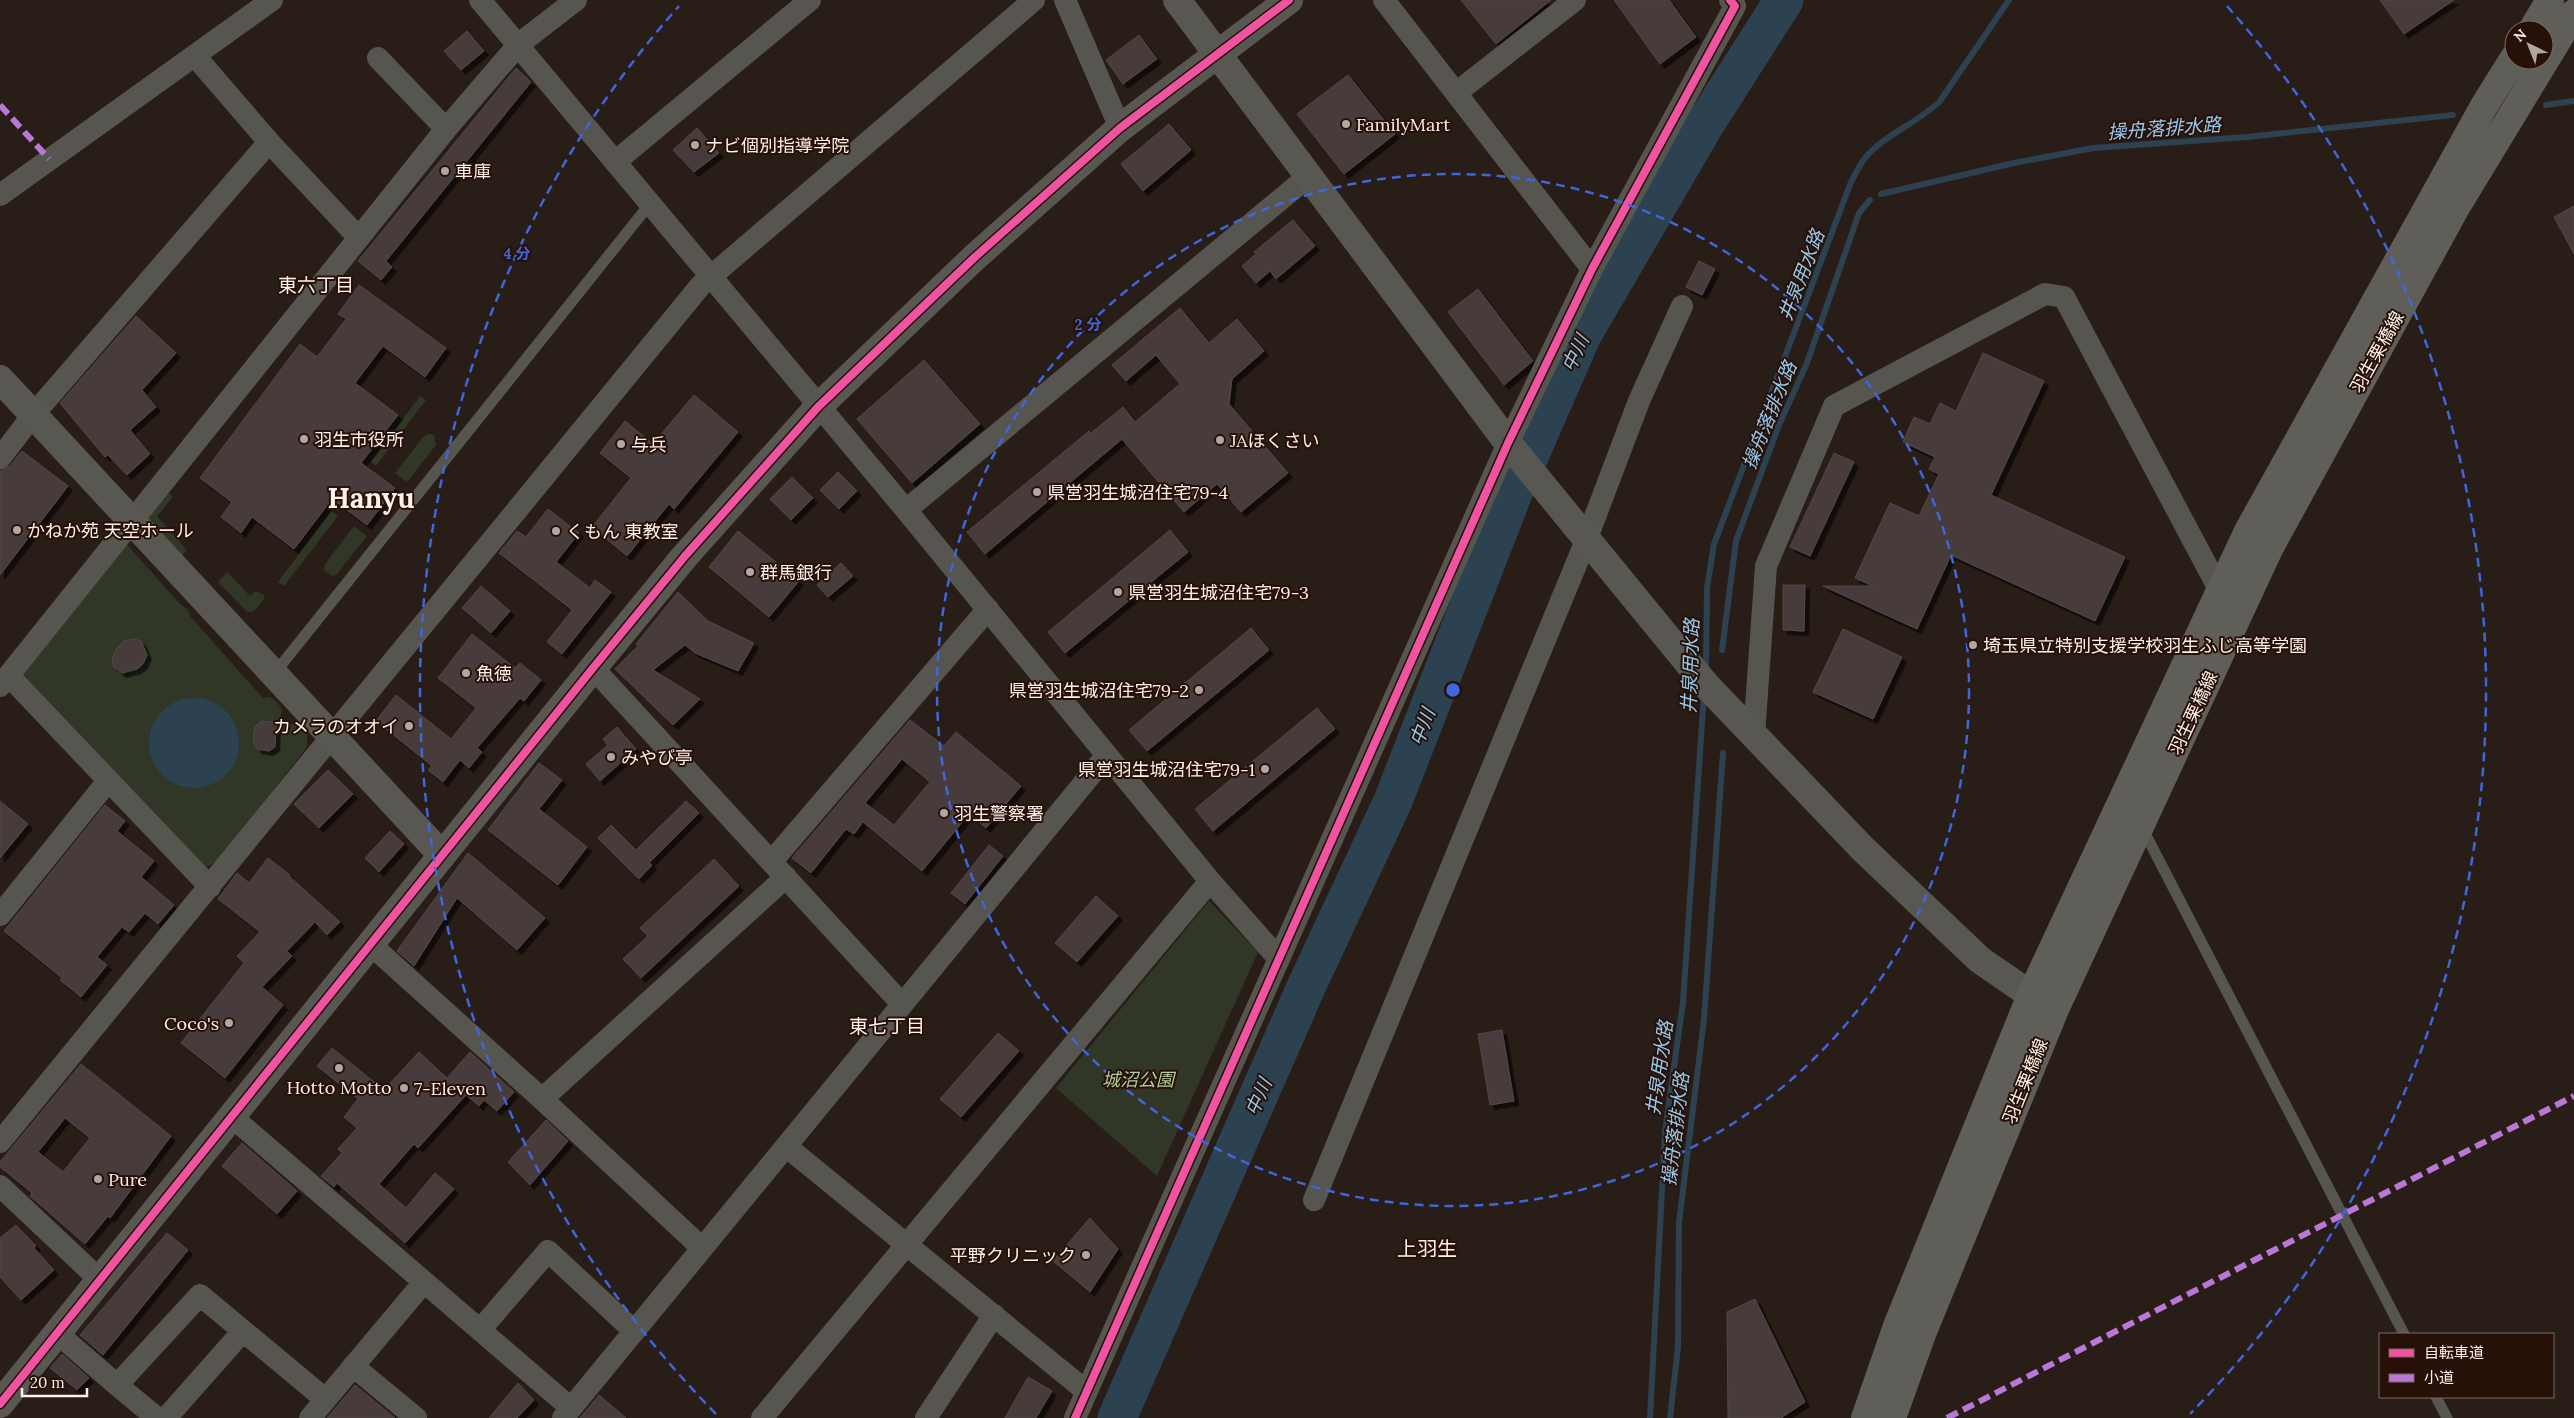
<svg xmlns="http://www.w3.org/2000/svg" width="2574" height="1418" font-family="Lora,'Noto Sans JP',serif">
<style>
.green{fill:#303727}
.water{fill:#2c4251}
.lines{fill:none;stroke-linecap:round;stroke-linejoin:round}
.stream{stroke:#2c4251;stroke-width:6}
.river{stroke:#2c4251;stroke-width:39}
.building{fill:#463b3b;stroke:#534848;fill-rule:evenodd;filter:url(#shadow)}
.lane{stroke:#575550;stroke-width:11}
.street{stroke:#575550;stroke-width:22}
.secondary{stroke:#585752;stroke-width:28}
.primary{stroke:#605e59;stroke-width:28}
.quiet{stroke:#ba77d6;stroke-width:6;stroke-dasharray:12 6;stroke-linecap:butt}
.cycleway-casing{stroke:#261007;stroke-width:11}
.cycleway{stroke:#f153a3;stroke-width:8}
.ring{fill:none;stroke:#3f66db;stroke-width:2.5;stroke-dasharray:9 6}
.poi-dot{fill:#b3a6a0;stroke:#261007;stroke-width:2}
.labels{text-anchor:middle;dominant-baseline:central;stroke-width:4;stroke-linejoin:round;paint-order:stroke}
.poi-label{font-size:18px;fill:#fdefea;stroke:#261007;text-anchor:start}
.street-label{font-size:18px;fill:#fdefea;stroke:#261007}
.park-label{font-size:18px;font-style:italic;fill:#b1cd9c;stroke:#261007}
.water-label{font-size:19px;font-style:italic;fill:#95c9eb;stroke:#261007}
.neighbourhood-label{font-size:19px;fill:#fdefea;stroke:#261007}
.quarter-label{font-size:20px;fill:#fdefea;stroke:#261007}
.town-label{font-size:28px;font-weight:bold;fill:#fdefea;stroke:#261007}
.centre{fill:#3f66db;stroke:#261007;stroke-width:2.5}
.ring-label{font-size:15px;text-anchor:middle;font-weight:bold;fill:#3f66db;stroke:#261007;stroke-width:4;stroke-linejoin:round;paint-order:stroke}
</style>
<defs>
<filter id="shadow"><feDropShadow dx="4.5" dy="4.5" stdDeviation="0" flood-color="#0009"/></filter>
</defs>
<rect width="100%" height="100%" fill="#291d18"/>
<path class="green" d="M420 396 426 400 376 466 371 462Z
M429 434 434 435 436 445 407 482 395 473 424 436Z
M167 491 173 497 157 516 187 550 181 556 146 517Z
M331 511 338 516 284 586 278 582Z
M354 526 367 536 337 574 332 576 324 570 325 564Z
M123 540 180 604 188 610 190 616 263 698C271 694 279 703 282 710L280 716 288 725 293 724 307 733V747L217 862 207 867 195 864 19 678Z
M227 572 250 596 255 591 264 595V599L254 611 247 612 218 582Z
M1209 901 1258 952 1157 1176 1056 1088Z"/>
<path class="water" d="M149 743a45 45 0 1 1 90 0a45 45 0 1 1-90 0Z"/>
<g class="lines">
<path class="stream" d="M2546 105 2574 101
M1881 194 2014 163 2093 148 2247 137 2453 115
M1722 650 1736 541 1779 425 1807 363 1859 213 1870 200
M1706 669 1707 588 1714 544 1851 182C1856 174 1859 165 1865 158 1885 134 1918 123 1940 101L2009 0
M1650 1418 1665 1132 1683 1002 1704 694
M1670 1418 1678 1347 1679 1223 1704 1019 1723 753"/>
<path class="river" d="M1117 1418 1307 985 1393 801 1513 493 1582 335 1705 124 1784 0"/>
</g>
<path class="building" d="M1461 0H1551L1496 44Z
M1614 0H1669L1696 37 1660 64Z
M2380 0H2454L2404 34Z
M467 31 484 51 461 70 444 51Z
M1139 35 1157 59 1123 84 1106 60Z
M516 68 531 82 386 261 392 267 381 280 358 261Z
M1348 75 1395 134 1344 174 1297 114Z
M1169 124 1191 150 1143 191 1121 164Z
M697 128 719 153 694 172 673 150Z
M2574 206V254L2554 217Z
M1293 220 1315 246 1276 279 1270 271 1256 283 1242 266 1256 254 1254 252Z
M1699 261 1715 269 1702 295 1686 287Z
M359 285 446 348 425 377 383 346 355 383 398 415 361 463 395 488 367 525 332 499 294 549 252 517 241 533 221 517 232 502 200 478 300 344 317 357 346 319 338 314Z
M1478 289 1533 361 1504 385 1448 312Z
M1180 308 1209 343 1237 319 1264 351 1232 379 1229 404 1288 473 1241 512 1217 484 1184 512 1122 439 985 554 967 532 1089 431 1091 433 1123 407 1135 422 1180 384 1156 355 1126 381 1112 365Z
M136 316 176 353 142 390 156 407 130 430 150 454 127 475 108 455 105 457 60 403Z
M1983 353 2044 381 1991 495 2125 557 2095 621 1951 555 1917 629 1823 586H1873L1855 578 1890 503 1919 516 1939 474 1929 469 1935 457 1903 442 1914 417 1930 424 1940 403 1956 411Z
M924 360 980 424 912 483 857 419Z
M694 395 738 432 674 509 669 504 627 556 592 527 631 478 600 453 625 421 653 444Z
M22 451 68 486 0 575V471L10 466Z
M1834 453 1854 462 1810 556 1790 547Z
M838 472 857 491 839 509 820 490Z
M792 477 813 498 791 520 770 499Z
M548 509 579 533 556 562 590 588 595 580 611 592 562 654 547 642 572 610 499 553 517 531 526 537Z
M1170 530 1188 552 1065 653 1048 632Z
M738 531 799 581 769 617 709 567Z
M841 563 853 576 828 597 817 585Z
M1783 585H1805L1804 631 1783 630Z
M481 586 510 611 491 633 462 608Z
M678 592 708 621 754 643 738 671 695 653 685 645 653 670 700 699 673 725 615 669 638 646 636 644Z
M1251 628 1269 650 1147 751 1129 730Z
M1843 629 1902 657 1873 719 1813 692Z
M472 634 515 668 520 663 541 680 524 701 520 698 477 748 482 752 469 768 460 760 443 782 428 770 432 766 376 721 396 695 451 739 476 708 438 678Z
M134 639 141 641 147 655 143 664 137 669 122 673 113 666 112 658 116 649 124 641Z
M1317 708 1335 729 1213 831 1195 809Z
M910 720 944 746 956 732 1021 786 986 828 969 814 922 871 863 822 854 834 846 829 811 873 792 858ZM902 759 930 782 894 825 865 803Z
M261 721 271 722 276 726 275 747 269 751 257 749 253 740 255 727Z
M617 727 636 749 600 781 586 764 608 745 603 739Z
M539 763 562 780 539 809 587 847 558 885 488 830Z
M328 770 353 794 319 828 294 804Z
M0 801 28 824 0 858Z
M686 801 699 813 649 863 652 865 639 879 598 838 611 825 636 850Z
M105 805 125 821 117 831 154 861 141 877 174 905 158 924 145 913 129 932 122 927 97 957 107 965 81 997 60 980 62 978 45 964 4 931Z
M390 831 404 844 379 872 365 858Z
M989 845 1003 856 965 904 951 893Z
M468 853 545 918 517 950 457 898 414 966 397 951Z
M268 858 290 875 289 876 340 922 327 935 315 922 287 951 292 956 262 987 283 1005 225 1078 181 1043 244 963 237 956 260 932 218 899 237 873 249 883Z
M714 859 739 886 641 978 623 959 648 936 640 928Z
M1096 896 1118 916 1077 962 1055 943Z
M1502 1030 1514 1101 1490 1105 1478 1034Z
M998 1033 1019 1051 961 1117 940 1099Z
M332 1048 384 1090 419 1052 447 1078 470 1052 514 1092 497 1111 484 1100 479 1106 466 1095 418 1148 414 1144 379 1184 406 1208 435 1173 454 1189 405 1243 337 1183 334 1187 321 1176 342 1153 338 1149 357 1128 344 1117 358 1099 317 1066Z
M81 1064 171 1136 110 1218 108 1216 85 1244 30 1196 32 1193 0 1167V1162ZM65 1118 90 1138 63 1172 38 1152Z
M546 1120 568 1141 530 1185 508 1162Z
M242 1143 297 1191 277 1214 222 1166Z
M1090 1218 1118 1249 1090 1292 1053 1261Z
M16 1225 36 1246 34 1248 54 1270 21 1300 0 1277V1238Z
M167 1233 188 1250 103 1355 80 1335Z
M1755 1299 1805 1402 1781 1418H1728L1727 1312Z
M62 1354 89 1378 77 1390 50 1368Z
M1028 1377 1052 1391 1036 1418H1005Z
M518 1383 534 1400 517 1418H489Z
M355 1385 395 1418H327Z
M599 1395 626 1418H580Z"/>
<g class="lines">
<path class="lane" d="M274 674 649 205
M2148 839 2404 1334
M2436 1397 2447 1418"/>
<path class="street" d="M480 0 906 510 1210 881 1279 959
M1065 0 1120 128
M1384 0 1592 269
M195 56 269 142 358 237
M378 58 446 129
M1456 93 1575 0
M615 162 810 0
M0 195 272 0
M0 458 33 415 269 142
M906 510 1310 175
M593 668 902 1004
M9 676 210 887
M0 686 446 129 519 44 576 0
M1754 735 1766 566 1834 406 2045 294 2064 297 2220 591
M772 861 988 609
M0 915 108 781
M370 944 542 1099 702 1248
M542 1099 786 877
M232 1117 571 1408
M0 1142 701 285 1034 0
M787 1147 1086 1391
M0 1186 99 1279
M1314 1200 1587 538 1639 401 1682 306
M480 1330 548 1251 634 1331
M57 1333 117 1385 200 1295 325 1399
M353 1366 416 1418
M117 1385 157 1418
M166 1418 243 1331
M310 1418 424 1282
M563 1418 1107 755
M762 1418 1210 881
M926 1418 994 1315
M1075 1418 1508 443 1592 269 1735 6 1730 0"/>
<path class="secondary" d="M1177 0 1508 443 1707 686 1863 849 1980 960 2031 995 2052 1005
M0 379 441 854
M0 1404 593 668 685 556 818 407 975 257 1120 128 1289 0"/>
<path class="primary" d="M2532 30 2550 0
M1865 1418 1897 1326 2031 995 2248 531 2484 106 2514 58
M1892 1418 1922 1334 2056 1007 2269 549 2455 209 2574 13"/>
<path class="quiet" d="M0 105 49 159
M1947 1418 2574 1096"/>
<defs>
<path id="cycleway" d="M0 1404 593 668 685 556 818 407 975 257 1120 128 1289 0
M1075 1418 1508 443 1592 269 1735 6 1730 0"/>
</defs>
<use href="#cycleway" class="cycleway-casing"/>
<use href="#cycleway" class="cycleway"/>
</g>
<g class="ring">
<circle cx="1453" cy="690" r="516"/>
<path d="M716 1414A1033 1033 0 0 1 679 6M2227 6A1033 1033 0 0 1 2190 1414"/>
</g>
<g class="poi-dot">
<circle cx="1346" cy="124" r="5"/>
<circle cx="695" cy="145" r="5"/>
<circle cx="445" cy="171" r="5"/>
<circle cx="304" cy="439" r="5"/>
<circle cx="1220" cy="440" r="5"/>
<circle cx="621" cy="444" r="5"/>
<circle cx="1037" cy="492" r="5"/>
<circle cx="17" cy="530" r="5"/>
<circle cx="556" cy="531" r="5"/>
<circle cx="750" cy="572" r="5"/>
<circle cx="1118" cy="592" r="5"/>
<circle cx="1973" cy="645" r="5"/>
<circle cx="466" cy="673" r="5"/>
<circle cx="1199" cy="690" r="5"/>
<circle cx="409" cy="726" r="5"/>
<circle cx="611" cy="757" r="5"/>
<circle cx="1265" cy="769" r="5"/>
<circle cx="944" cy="813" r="5"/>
<circle cx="229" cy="1023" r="5"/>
<circle cx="339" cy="1068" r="5"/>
<circle cx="404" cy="1088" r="5"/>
<circle cx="98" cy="1179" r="5"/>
<circle cx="1086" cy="1255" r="5"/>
</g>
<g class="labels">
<g class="poi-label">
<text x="1356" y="124">FamilyMart</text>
<text x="705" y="145">ナビ個別指導学院</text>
<text x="455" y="171">車庫</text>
<text x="314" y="439">羽生市役所</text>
<text x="1230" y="440">JAほくさい</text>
<text x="631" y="444">与兵</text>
<text x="1047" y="492">県営羽生城沼住宅79-4</text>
<text x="27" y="530">かねか苑 天空ホール</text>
<text x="566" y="531">くもん 東教室</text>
<text x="760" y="572">群馬銀行</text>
<text x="1128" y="592">県営羽生城沼住宅79-3</text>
<text x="1983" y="645">埼玉県立特別支援学校羽生ふじ高等学園</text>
<text x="476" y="673">魚徳</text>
<text x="1189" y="690" text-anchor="end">県営羽生城沼住宅79-2</text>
<text x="399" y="726" text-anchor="end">カメラのオオイ</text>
<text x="621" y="757">みやび亭</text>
<text x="1255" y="769" text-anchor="end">県営羽生城沼住宅79-1</text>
<text x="954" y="813">羽生警察署</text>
<text x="219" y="1023" text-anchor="end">Coco's</text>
<text x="339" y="1087" text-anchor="middle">Hotto Motto</text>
<text x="414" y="1088">7-Eleven</text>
<text x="108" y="1179">Pure</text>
<text x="1076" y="1255" text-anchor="end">平野クリニック</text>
</g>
<g class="street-label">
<text transform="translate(2377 352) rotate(-61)">羽生栗橋線</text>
<text transform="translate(2193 713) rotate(-65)">羽生栗橋線</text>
<text transform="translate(2025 1081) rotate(-68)">羽生栗橋線</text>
</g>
<g class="park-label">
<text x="1138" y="1079">城沼公園</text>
</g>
<g class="water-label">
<text transform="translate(2164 128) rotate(-4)">操舟落排水路</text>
<text transform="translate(1801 275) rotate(-69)">井泉用水路</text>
<text transform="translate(1575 353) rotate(-65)">中川</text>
<text transform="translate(1769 415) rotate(-68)">操舟落排水路</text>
<text transform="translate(1690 666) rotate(-88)">井泉用水路</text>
<text transform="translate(1422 727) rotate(-69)">中川</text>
<text transform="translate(1659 1068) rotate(-82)">井泉用水路</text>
<text transform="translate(1258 1097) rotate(-66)">中川</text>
<text transform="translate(1675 1129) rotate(-83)">操舟落排水路</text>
</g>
<g class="neighbourhood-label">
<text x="316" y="285">東六丁目</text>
<text x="887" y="1026">東七丁目</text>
</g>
<g class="quarter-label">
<text x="1427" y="1248">上羽生</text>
</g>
<g class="town-label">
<text x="371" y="498">Hanyu</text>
</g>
</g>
<circle cx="1453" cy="690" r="8" class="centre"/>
<g class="ring-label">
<text x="517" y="259">4 分</text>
<text x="1088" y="330">2 分</text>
</g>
<rect x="2379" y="1333" width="175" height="65" fill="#261007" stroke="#7c6962"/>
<rect x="2389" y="1349" width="25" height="8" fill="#f153a3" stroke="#7c6962"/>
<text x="2424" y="1358" font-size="15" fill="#fdefea">自転車道</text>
<rect x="2389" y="1374" width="25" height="8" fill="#ba77d6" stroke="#7c6962"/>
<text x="2424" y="1383" font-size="15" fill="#fdefea">小道</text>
<g transform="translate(2529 45) rotate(317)"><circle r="24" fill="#261007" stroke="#7c6962"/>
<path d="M0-4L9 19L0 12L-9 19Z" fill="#b3a6a0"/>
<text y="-8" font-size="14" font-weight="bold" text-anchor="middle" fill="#fdefea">N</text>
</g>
<path d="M22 1388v8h65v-8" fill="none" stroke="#fdefea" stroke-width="2.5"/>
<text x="30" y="1388" font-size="15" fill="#fdefea" stroke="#261007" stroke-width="4" paint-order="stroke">20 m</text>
</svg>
